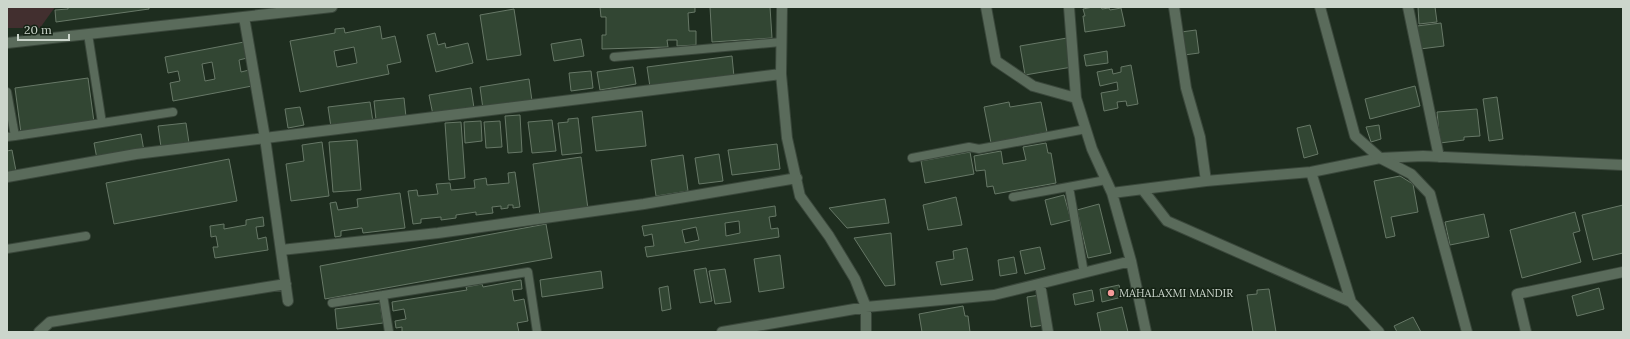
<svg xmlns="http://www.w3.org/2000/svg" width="1630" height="339" font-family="Lora,serif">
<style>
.green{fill:#422f2f}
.building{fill:#324633;stroke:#677867;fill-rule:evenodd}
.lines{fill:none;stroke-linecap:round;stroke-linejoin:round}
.service-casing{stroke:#3a473b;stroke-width:10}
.minor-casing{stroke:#3a473b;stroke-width:12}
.tertiary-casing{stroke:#3a473b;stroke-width:12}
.service{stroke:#5a6b5b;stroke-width:8}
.minor{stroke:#5a6b5b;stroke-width:10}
.tertiary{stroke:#5a6b5b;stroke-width:10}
.poi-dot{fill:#f59b99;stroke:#152315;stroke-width:1.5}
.labels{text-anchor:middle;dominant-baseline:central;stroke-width:3;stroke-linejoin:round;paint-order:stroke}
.poi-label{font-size:11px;fill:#ccd6cc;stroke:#152315;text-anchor:start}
</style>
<rect width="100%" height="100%" fill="#1e2d1f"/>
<path class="green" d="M7 7H55L40 28H7Z"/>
<path class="building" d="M68 7H149V9L56 22 55 10 68 9Z
M600 7H695V12L688 13 689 31H696V45L677 46V40H667L668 47 602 49V35H606V17H601Z
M710 7H770L772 38 712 42Z
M1093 7H1101L1102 9 1109 8 1110 10 1121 8 1125 26 1085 32 1083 16H1085L1083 9Z
M1418 7H1435L1437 22 1419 24Z
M514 9 521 55 487 60 480 15Z
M1441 23 1444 46 1420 49 1417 26Z
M380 26 382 39 395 36 401 62 387 65 389 74 300 92 290 41 335 33V29L344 28 345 33ZM354 47 357 63 337 67 334 51Z
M1196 30 1199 53 1184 55 1181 32Z
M435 33 438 45 445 43 446 48 468 43 473 63 436 72 427 35Z
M1067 38 1072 67 1025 75 1020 46Z
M581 39 584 56 554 61 551 44Z
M244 42 247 58 239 60 241 72 249 70 252 86 173 101 170 83 180 81 178 71 168 73 165 57ZM212 62 215 79 205 81 202 64Z
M1107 51 1108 63 1086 66 1084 55Z
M732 56 734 77 650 87 647 67Z
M1131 65 1138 104 1127 106 1126 101 1117 102 1118 108 1104 111 1101 93 1118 90 1117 82 1100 86 1097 72 1112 69 1113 74 1121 72V67Z
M633 67 636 84 600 90 597 72Z
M591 71 593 88 571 91 569 73Z
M88 78 94 122 21 133 15 88Z
M529 79 532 101 483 109 480 87Z
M1415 86 1420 106 1370 119 1365 99Z
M471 88 474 108 433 115 429 95Z
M1497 97 1503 139 1489 141 1483 99Z
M404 98 406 117 376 120 374 101Z
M370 102 373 122 331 127 328 107Z
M1009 102 1010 107 1041 102 1047 132 991 143 984 107Z
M300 107 304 125 288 128 285 109Z
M1477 109 1480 136 1464 137V140L1440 143 1437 112Z
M642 111 646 146 596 151 592 117Z
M520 115 522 152 508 153 505 116Z
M578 118 582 153 562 155 558 123 568 122V119Z
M552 120 556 151 532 153 528 122Z
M481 121 482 141 465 143 464 122Z
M500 121 502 147 486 148 484 122Z
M461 122 465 178 449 180 445 123Z
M186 123 189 143 161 147 158 126Z
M1310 125 1318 154 1304 158 1297 128Z
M1379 125 1381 139 1371 142 1366 127Z
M141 134 144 151 97 159 94 143Z
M357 140 361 190 333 192 329 142Z
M322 142 329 196 291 201 286 164 304 161 302 145Z
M1046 143 1048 153H1051L1056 183 995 194 993 186 987 187 985 170 976 171 974 156 1001 151 1003 164 1026 160 1023 147Z
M777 144 780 169 732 175 728 150Z
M12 150 16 171 7 173V151Z
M970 152 974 174 925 183 921 161Z
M719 154 723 181 699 184 695 158Z
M683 155 688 191 656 196 651 160Z
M581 157 588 209 540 215 533 164Z
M229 159 237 201 114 224 106 183Z
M515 172 520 207 513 208V205H508V208L501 209V206L492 207 493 213 476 215V212L456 215V218L441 220V217L421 219V223L413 224 408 191 417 190 418 196 438 194 436 184 450 183 451 190 475 188 474 180 486 178 487 185 509 183 508 173Z
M1400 176 1413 184 1418 212 1391 217 1395 236 1386 238 1374 181Z
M400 193 405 228 363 233 362 228 341 231V236L335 237 330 203 336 202 338 210 358 207 357 199Z
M1064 195 1071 220 1051 225 1045 200Z
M956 197 962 225 928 230 923 205Z
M885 199 889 223 847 228 829 208Z
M1099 204 1111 253 1088 258 1077 210Z
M1623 205V253L1593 260 1582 215Z
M775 206 776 216 769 217 771 229 778 228 779 237 647 257 645 247 654 246 652 234 644 236 642 226ZM739 221 740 233 726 236 725 223ZM696 227 699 240 685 243 682 230Z
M1575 212 1580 231 1573 233 1581 262 1522 278 1510 230Z
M1484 214 1489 237 1450 245 1445 222Z
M263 217 264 226 256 227 258 239 266 237 268 250 215 258 213 247H218L216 236 211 237 210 226 224 224V229L246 225V220Z
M546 224 552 258 325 299 320 266Z
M891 233 895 285 885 286 854 238Z
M1040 247 1045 269 1025 274 1020 251Z
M967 248 973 280 941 285 936 262 954 259 953 251Z
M780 255 784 288 759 292 754 259Z
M1014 257 1017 273 1000 276 998 260Z
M706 268 712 301 700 303 694 270Z
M725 269 731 302 715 304 709 271Z
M601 271 603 288 542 297 540 280Z
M521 280 522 289 512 290 514 301 524 299 528 321 517 323 519 332H402V327L396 328 395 321 406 319 404 309 393 311 392 302 467 290 466 287 482 284 483 287Z
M1119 285 1122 297 1102 302 1100 289Z
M668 286 671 309 662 311 659 288Z
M1599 288 1604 309 1577 316 1572 296Z
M1269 289 1276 332H1253L1247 295 1257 294V290Z
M1092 290 1094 301 1075 305 1073 294Z
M1040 295 1045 325 1031 327 1027 297Z
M380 303 383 323 337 329 335 309Z
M963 306 965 316H968L970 332H922L919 314Z
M1122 307 1128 332H1101L1097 313Z
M1413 317 1421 332H1397L1394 326Z"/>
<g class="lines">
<defs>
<path id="service" d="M614 57 781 42
M7 92 15 136 102 123 88 34
M102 123 173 112
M7 137 15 136
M912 158 969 147 979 149 1086 129
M1069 187 1084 273
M1013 197 1106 180
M7 249 86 236
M332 303 383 295
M389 332 383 295 528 272 537 332"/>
<path id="minor" d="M782 7 781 74 787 138 800 196 829 236 855 279 866 307V332
M986 7 996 61 1033 86 1076 98
M1069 7 1076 98 1092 149 1112 193 1131 261 1146 332
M1174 7 1186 88 1200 137 1206 181
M1408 7 1439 157
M244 17 265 138 288 301
M7 43 332 7
M1311 172 1351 302
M7 177 136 154 781 74
M1143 190 1167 221 1351 302 1379 332
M1112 193 1206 181 1311 172 1380 158 1423 156 1623 165
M281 250 438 233 644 204 797 178
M1040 284 1048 332
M39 332 50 322 286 284
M722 332 866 307 994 295 1131 261
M1526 332 1517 294 1623 272"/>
<path id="tertiary" d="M1320 7 1355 136 1380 158 1411 174 1430 194 1467 332"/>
</defs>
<use href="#service" class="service-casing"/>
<use href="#minor" class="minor-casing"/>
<use href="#tertiary" class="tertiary-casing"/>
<use href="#service" class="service"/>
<use href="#minor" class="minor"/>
<use href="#tertiary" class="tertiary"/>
</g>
<circle class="poi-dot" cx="1111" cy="293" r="4"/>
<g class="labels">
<g class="poi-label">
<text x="1119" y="293">MAHALAXMI MANDIR</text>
</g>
</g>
<rect width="1630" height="339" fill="none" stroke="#ccd6cc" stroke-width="16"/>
<path d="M18 34v6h51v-6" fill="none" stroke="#ccd6cc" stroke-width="2"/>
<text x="24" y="34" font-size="12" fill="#ccd6cc" stroke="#152315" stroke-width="3" paint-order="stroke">20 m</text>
</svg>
